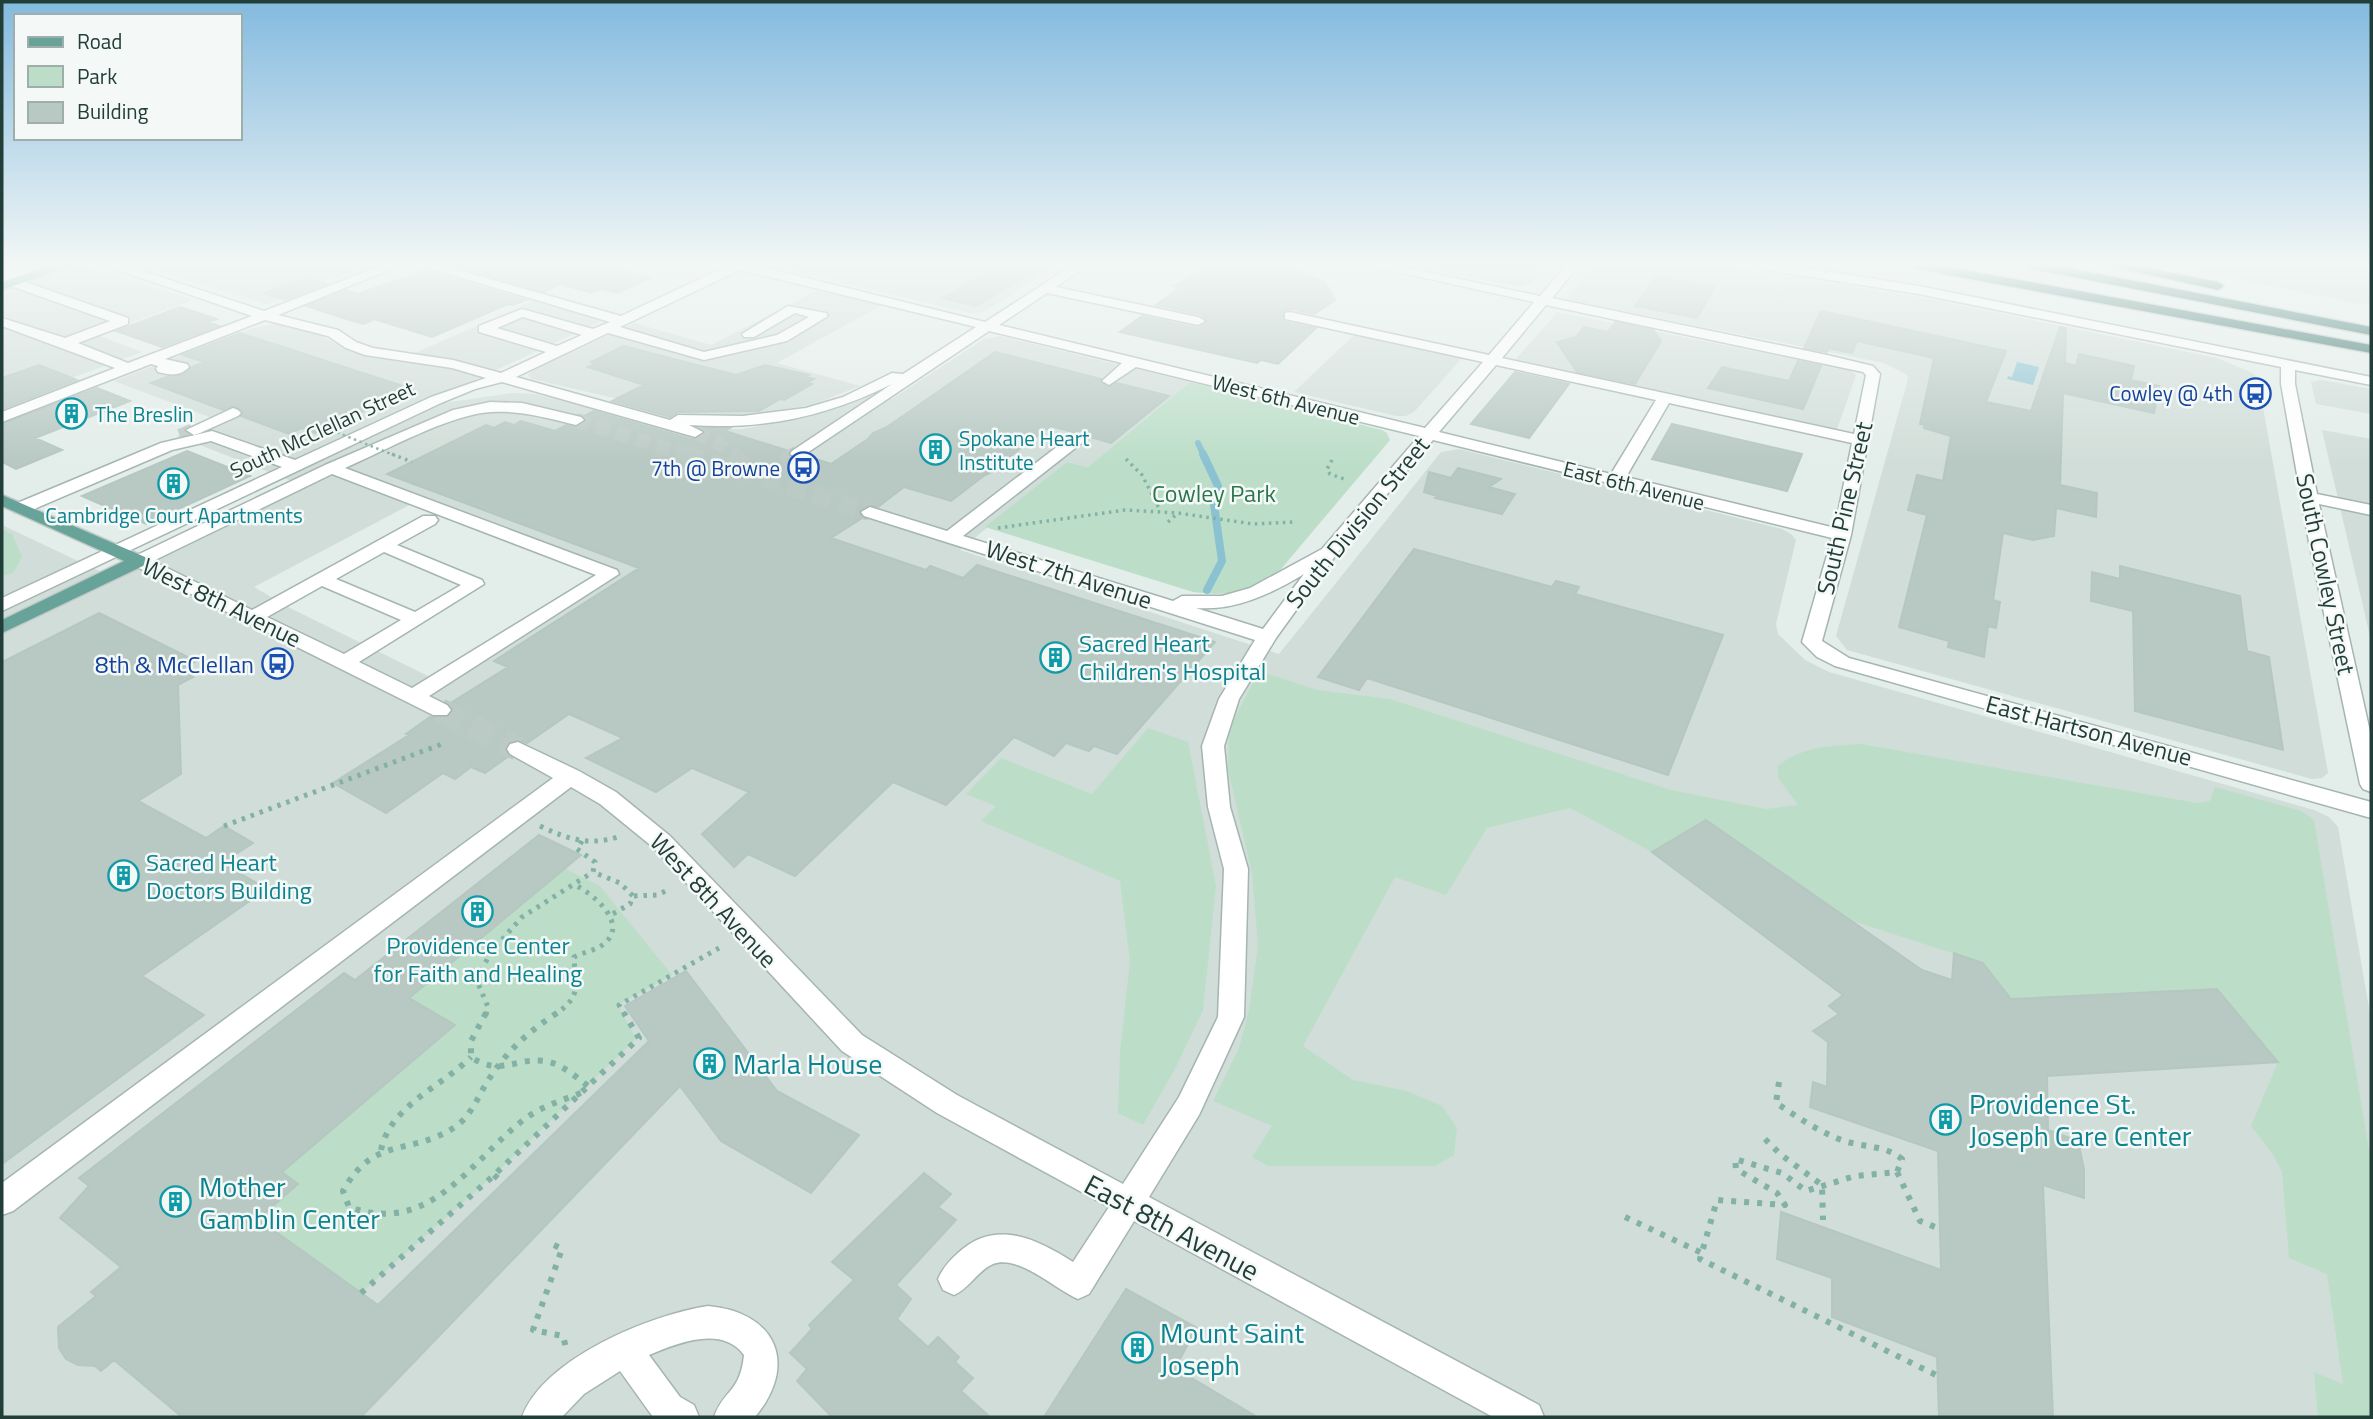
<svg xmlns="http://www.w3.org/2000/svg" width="2373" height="1419" font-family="'Titillium Web',sans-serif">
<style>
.built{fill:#d1ddd8;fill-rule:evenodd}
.green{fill:#bcdec8}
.water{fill:#8bc2d2}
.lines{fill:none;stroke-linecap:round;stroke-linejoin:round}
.stream-far1{stroke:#8bc2d2;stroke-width:6}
.stream{stroke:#8bc2d2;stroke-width:8}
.building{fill:#b8c8c2;stroke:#b5c7c1;stroke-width:2}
.minor-tunnel-far2{stroke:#bccac6;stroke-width:14;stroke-dasharray:14 7;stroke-linecap:butt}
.minor-tunnel-far1{stroke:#bccac6;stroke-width:18;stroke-dasharray:18 9;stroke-linecap:butt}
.minor-tunnel{stroke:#bccac6;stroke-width:24;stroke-dasharray:24 11;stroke-linecap:butt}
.minor-casing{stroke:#a5b5b1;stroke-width:3}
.major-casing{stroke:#c1c9c8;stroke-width:3}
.highway-casing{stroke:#c1c9c8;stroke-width:3}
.path-far2{stroke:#83b1a6;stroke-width:3.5;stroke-dasharray:2.5 4.5;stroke-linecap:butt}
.path-far1{stroke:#83b1a6;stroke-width:5;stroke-dasharray:3.5 6;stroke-linecap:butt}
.path{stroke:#83b1a6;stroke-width:6;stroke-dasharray:5 8;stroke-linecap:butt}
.minor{fill:#fff;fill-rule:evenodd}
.major{fill:#67a398;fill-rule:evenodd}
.highway{fill:#2e6b63;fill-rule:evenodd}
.path-bridge-far1{stroke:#83b1a6;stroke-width:2.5;stroke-dasharray:2.5 3.5;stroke-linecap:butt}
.path-bridge{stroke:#83b1a6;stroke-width:3.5;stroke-dasharray:2.5 4.5;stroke-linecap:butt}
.labels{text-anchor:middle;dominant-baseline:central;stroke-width:5;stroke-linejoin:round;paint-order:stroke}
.far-transit-label{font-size:21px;fill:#164399;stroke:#f4f9f7;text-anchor:end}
.far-street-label{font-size:21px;fill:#223e39;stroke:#f4f9f7}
.far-culture-label{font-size:21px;fill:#0d838f;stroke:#f4f9f7;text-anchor:start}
.park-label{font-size:24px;fill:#2c764e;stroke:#f4f9f7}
.street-label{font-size:24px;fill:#223e39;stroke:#f4f9f7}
.culture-label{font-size:24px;fill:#0d838f;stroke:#f4f9f7;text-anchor:start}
.transit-label{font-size:24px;fill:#164399;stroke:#f4f9f7;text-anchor:end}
.near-culture-label{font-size:28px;fill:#0d838f;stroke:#f4f9f7;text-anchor:start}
.near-street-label{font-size:28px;fill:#223e39;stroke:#f4f9f7}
</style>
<rect width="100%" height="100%" fill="#e3ede9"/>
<path class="built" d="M136 265H371L266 304Z
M766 265H1059L985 311 974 314Z
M1594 265H1725L1921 297 2217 358 2253 373 2258 379 2328 773 2322 778 2312 779 1847 650 1836 636 1908 379 1907 375 1884 363 1568 300 1566 298Z
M2165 265H2371V306L2274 287Z
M80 266 89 267 193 300 97 335 142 352 2 404V289L60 270Z
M820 289 882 305 777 363 860 386 812 405 742 416H708L674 412 532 379 528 375 532 370 635 323 711 345Z
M533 301 602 321 416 407 512 393 535 394 683 429H742L795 420 844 406 874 394 892 399 984 339 1000 336 1190 382 1088 467 1067 462 960 550 1279 654 1441 452 1459 449 1782 529 1791 534 1796 540 1776 624 1778 634 1805 660 1829 672 2314 810 2329 817 2338 827 2371 1020V1417H2V525L114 578 304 486 177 436 215 419 114 381 250 329 273 324 319 334 351 352 397 361ZM415 502 596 573 430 677 290 608 254 587Z
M1557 312 1850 370 1856 375 1834 438 1509 367Z
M1355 334 1463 357 1414 412 1406 416H1396L1294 392Z
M2321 380 2371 389V414L2316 404 2311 382Z
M2322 430 2371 439V641L2363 606Z"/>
<path class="green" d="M1404 265H1547L1532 283 1520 287Z
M1190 382 1382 430 1387 433 1390 440 1281 569C1250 595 1232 596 1193 592L985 527 1067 462 1088 467Z
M2 529 12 534 22 557 13 573 2 576Z
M1259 671 1317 690 1390 699 1671 790 1766 809 1798 805 1778 778V766C1802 746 1831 746 1861 744L2197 803 2210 801 2215 787 2301 811 2314 820 2371 1162V1417H2318L2314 1372 2343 1384 2327 1274 2289 1258 2282 1172 2272 1153 2251 1126 2278 1062 2217 989 2011 999 1983 963 1850 920 1707 820 1652 852 1570 808 1487 828 1446 895 1395 877 1303 1046 1353 1080 1407 1091 1442 1106 1457 1128 1454 1155 1435 1166H1268L1252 1157 1272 1126 1213 1101 1239 1048 1249 1010 1258 946 1252 873 1228 770 1229 729Z
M1148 728 1188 742 1216 886 1203 1010 1176 1067 1143 1125 1118 1113 1120 1052 1130 961 1120 881 981 821 996 806 966 794 1001 758 1092 794Z
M564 868 600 886 672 975 618 1005 636 1039 492 1177 361 1293 258 1219 298 1184 282 1172 454 1025 409 998Z"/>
<path class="water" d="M2017 362 2039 367 2033 385 2007 379 2008 376 2012 377Z"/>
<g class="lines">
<path class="stream-far1" d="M1198 443 1204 456"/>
<path class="stream" d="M1203 454 1218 486 1213 498 1222 561 1207 590"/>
</g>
<path class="building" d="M471 265H603L651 278 617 293 601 289 592 293 560 284 544 292 462 269Z
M1001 265H1046L976 306 943 298Z
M1214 265H1283L1325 282 1335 300 1314 314 1291 309 1283 311 1284 322 1316 328 1278 364 1261 360 1257 363 1120 332 1142 316 1197 328 1206 323V319L1199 314 1156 305 1180 288 1173 286Z
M426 270 526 300 513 305 508 304 432 337 374 319 364 324 353 321 306 306 346 290 358 294Z
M1656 276 1715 287 1697 318 1635 306Z
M306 278 326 284 285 300 264 293Z
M180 307 217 319 209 322 219 326 162 347 116 331Z
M1821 311 2006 351 1986 402 2031 411 2060 327 2066 328 2065 363 2076 366 2079 354 2134 366 2131 380 2159 386 2154 413 2063 393 2060 485 2097 493 2096 517 2056 508 2054 536 2033 540 2003 533 1993 600 2000 602 1996 628 1988 626 1984 657 1948 647 1949 641 1899 627 1927 515 1908 510 1917 475 1943 481 1951 436 1924 428 1925 425 1920 424 1934 358 1857 341 1852 353 1829 348 1827 352 1804 348Z
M1615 322 1653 330 1661 341 1635 384 1577 372 1557 342 1576 337 1584 327 1608 332Z
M240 333 412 389 315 433 302 428 289 434 241 416 243 411 234 406 223 410 151 383 167 377 183 375 192 367 204 362 183 355Z
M623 346 736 375 765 365 809 375 806 377 814 379 808 383 812 384 784 400 780 399 759 411 678 412 670 417 612 401 644 385 588 367 595 364 591 362Z
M995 352 1101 379V383L1108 387 1117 383 1169 396 1111 443 1051 426 1005 460 1006 466 985 475 951 501 904 487 878 507 869 505 860 510 862 518 831 538 926 570 930 566 963 578 977 565 1215 642 1117 754 1094 746 1089 751 1066 743 1054 756 1014 737 946 805 893 782 795 876 748 854 734 867 702 834 749 792 692 768 656 792 586 758 623 738 569 714 527 743 517 739 509 741 505 748 509 756 485 773 471 767 455 779 443 773 386 813 333 783 409 735 406 734 430 717H449L454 710 449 704 508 667 494 661 639 568 387 474 486 425 494 428 505 422 514 425 521 421 555 431 566 425 577 427 587 420 584 416 594 411 694 440 705 433 701 428H730L725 431 789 451V456L797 461 807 456 831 464 868 439 873 433 887 427Z
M1798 361 1821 366 1803 409 1708 388 1722 367 1789 381Z
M39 365 77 380 2 409V378Z
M1515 372 1569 384 1529 438 1471 424Z
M97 388 130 401 35 438 62 450 16 469 2 462V424Z
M1672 424 1802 454 1787 491 1652 459Z
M187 451 250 476 146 524 82 496Z
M1458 468 1501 479 1489 487 1515 494 1502 514 1435 498 1437 496 1424 492 1429 472 1451 478Z
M1414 549 1552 587 1556 581 1579 587 1575 594 1723 635 1668 775 1367 678 1359 690 1318 677Z
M2120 566 2240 596 2247 651 2269 657 2283 750 2135 711 2133 611 2091 601 2092 572 2120 579Z
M99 613 196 661 181 670 193 677 178 685 181 774 138 801 206 838 224 826 253 843 222 863 267 889 142 976 204 1015 2 1164V662Z
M1706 820 1922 970 1952 980 1954 953 1983 963 2011 999 2217 989 2278 1062 2047 1076 2048 1130 2070 1138 2079 1146 2084 1169V1198L2043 1185 2053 1417H1939L1937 1357 1832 1317V1278L1777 1259 1781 1212 1941 1270 1938 1151 1810 1107 1813 1082 1827 1087 1828 1042 1813 1031 1839 1014 1829 1006 1843 995 1652 852Z
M539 835 581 855 409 998 455 1025 282 1172 298 1184 258 1219 378 1305 649 1041 625 1006 686 971 777 1091 859 1135 811 1193 721 1141 680 1086 361 1417H182L114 1360 101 1371 95 1366 78 1365 66 1359 59 1348 58 1327 96 1296 91 1292 121 1267 60 1218 89 1186 79 1178 344 973 355 980Z
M924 1173 951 1194 938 1207 956 1220 896 1285 911 1299 897 1319 928 1347 938 1337 959 1357 955 1362 973 1378 961 1391 990 1417H832L797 1381 807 1369 790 1353 812 1329 809 1325 854 1280 832 1262Z
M1126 1289 1197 1328 1175 1368 1257 1417H1044Z"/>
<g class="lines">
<path class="minor-tunnel-far2" d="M576 420 690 456
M695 432 715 441 733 456
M180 436 194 430
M795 456 798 454"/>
<path class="minor-tunnel-far1" d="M685 454 870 512
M731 454 750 470
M760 478 798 454"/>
<path class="minor-tunnel" d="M440 710 518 749"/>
<defs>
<path id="minor" d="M27 265H47L14 278 128 318V324L78 343 128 363 252 316 104 265H124L264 311 383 265H401L278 315 338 330 356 342 373 348 453 360 501 373 546 352 479 332V326L522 309 593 329 610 322 419 265H440L621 316 729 265H754L985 322 1073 265H1088L1056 287 1198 317 1205 321 1198 325 1047 293 999 325 1425 428 1483 362 1290 320 1285 319V313L1290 312 1489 355 1534 302 1366 265H1392L1540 296 1566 265H1579L1552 298 1827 355 1873 366 1880 374 1851 535 1822 641 1849 658 2371 802V818L1835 666 1817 657 1802 642 1832 538 1433 440 1338 552 1276 638 1239 699 1224 746 1230 807 1248 869 1244 1017 1199 1115 1149 1197 1539 1405 1544 1417H1493L1134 1221 1089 1294 1078 1299C1055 1289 1018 1254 993 1264 977 1271 970 1288 954 1295L943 1290 938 1279C943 1268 949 1261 958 1253 995 1218 1037 1239 1073 1262L1109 1207 937 1113 842 1051 654 848 600 804 571 787 13 1211 2 1215V1183L553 778 510 754 507 749 510 744 518 742 579 771 616 792 670 836 862 1035 957 1095 1123 1184 1179 1097 1218 1017 1224 869 1208 807 1202 746 1219 699 1255 640 864 516 861 512 870 507 947 531 1071 436H1083L1085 439 1083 442 963 536 1173 601 1182 596H1222L1250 588 1322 549 1419 436 1136 367 1109 385 1102 381 1122 363 989 331 798 459 790 454 792 451 892 384C826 417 763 430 689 425L703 432 695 437 502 382 475 389 441 403 2 611V598L282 467 211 441 172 450 27 512H15L12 508 15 504 161 443 212 431 295 460 431 397 486 378 452 368 365 355 346 348 328 336 265 320 165 359 187 364 189 367C180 377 170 375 158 372L156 369 158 366 151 364 2 422V412L115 368 2 326V318L65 338 110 321 8 285V280L2 282V274ZM740 270 976 327 903 374 892 373 843 397 806 408 743 416 678 415 670 420 516 377 608 333 704 360 787 341 828 316 826 313 788 306 742 334 744 337H754L795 313 809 317 777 335 704 352 620 327ZM1546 305 1863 372 1866 375 1854 434 1502 358ZM523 317 582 335 557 346 497 328ZM1496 365 1656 400 1611 474 1439 432ZM1669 403 1852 443 1835 528 1626 477ZM1304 574 1263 629 1196 608C1235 611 1271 594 1304 574Z
M1755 265H1787L1919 286 2371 377V385L2295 370V384L2317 494 2371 505V515L2319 504 2371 736V792L2363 789 2360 784 2309 542 2281 384V367L1919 294 1761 269Z
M490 402 522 403 581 417 584 420 576 425C548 418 520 410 491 412 451 414 384 451 345 468L617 570 619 574 429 696 447 705 451 710 447 715H433L133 565 130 561 133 557 325 465 453 410ZM332 474 596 575 412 688 359 662 484 584 482 580 397 545 435 524 438 520 435 516H423L252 610 153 561ZM384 552 461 585 415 612 336 579ZM322 586 401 620 344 654 267 617Z
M233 408 238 410 241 413 238 416 200 433 194 435 186 430Z
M708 1306C776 1312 799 1364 755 1417H714C724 1389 740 1393 744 1355 722 1325 678 1343 649 1355L680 1397 694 1405 699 1417H653L620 1371 584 1394 562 1417H522C544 1358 650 1315 708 1306Z"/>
<path id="major" d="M52 265H72L2 290V282Z
M2 495 145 557 148 561 145 565 2 633V620L124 561 2 506Z"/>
<path id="highway" d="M1910 265H1938L2371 345V353L1916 269Z
M2026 265H2053L2371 327V335L2032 269Z
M2105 265H2132L2218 282 2224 286 2218 290Z"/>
</defs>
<use href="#minor" class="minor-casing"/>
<use href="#major" class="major-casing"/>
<use href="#highway" class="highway-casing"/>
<path class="path-far2" d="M1126 459 1142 475 1160 510
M1332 460 1327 469 1330 474 1347 480
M1168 522 1178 513
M998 528 1125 510 1178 513 1253 524 1294 522"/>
<path class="path-far1" d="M224 826 442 744
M540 826C567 839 589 846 618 837
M582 841 577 849 595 862 593 872 620 883 633 896 630 904 609 916
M634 896 657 895 670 889
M486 1015 488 1007 477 981 490 953 522 917 593 872
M554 1015C583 996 575 986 574 957 584 952 597 950 605 943 628 923 594 895 577 886
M625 1015 619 1005 719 948"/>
<path class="path" d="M486 1013 471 1041V1057C500 1077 516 1057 545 1061 562 1064 575 1076 588 1086
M557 1013C529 1031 507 1051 489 1079 478 1096 472 1115 455 1127 409 1157 375 1134 343 1191L349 1207C430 1236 469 1163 522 1121 540 1107 560 1101 581 1093
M1779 1082 1776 1103C1796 1116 1816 1130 1839 1139 1860 1148 1884 1144 1902 1159L1897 1172 1855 1176 1806 1191 1782 1173 1735 1159 1736 1169 1777 1193 1785 1205 1717 1200 1700 1259 1938 1376
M1765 1139 1780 1154 1822 1185 1823 1220
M381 1150C390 1106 441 1087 471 1057
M1897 1172 1920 1221 1940 1229
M494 1175 503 1183
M1625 1217 1702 1253
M554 1245 562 1249 533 1330 563 1336 566 1348
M361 1293 492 1177 639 1038 624 1013"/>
<use href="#minor" class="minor"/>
<use href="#major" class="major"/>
<use href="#highway" class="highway"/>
<path class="path-bridge-far1" d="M326 428 396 456"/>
<path class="path-bridge" d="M392 454 412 462"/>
</g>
<linearGradient id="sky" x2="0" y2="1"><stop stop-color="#83badf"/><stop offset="0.57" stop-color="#f2f7f5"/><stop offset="1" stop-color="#f2f7f5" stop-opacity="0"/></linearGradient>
<rect width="2373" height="464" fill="url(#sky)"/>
<defs>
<symbol id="bus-ring" viewBox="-11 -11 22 22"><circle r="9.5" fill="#f4f9f7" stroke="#1a4fb4" stroke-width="1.5"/><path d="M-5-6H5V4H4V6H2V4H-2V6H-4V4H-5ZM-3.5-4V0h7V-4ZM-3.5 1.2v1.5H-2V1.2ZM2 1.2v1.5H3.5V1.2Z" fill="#1a4fb4"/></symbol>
<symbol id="building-ring" viewBox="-11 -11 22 22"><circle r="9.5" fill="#f4f9f7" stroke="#0f9aa8" stroke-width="1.5"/><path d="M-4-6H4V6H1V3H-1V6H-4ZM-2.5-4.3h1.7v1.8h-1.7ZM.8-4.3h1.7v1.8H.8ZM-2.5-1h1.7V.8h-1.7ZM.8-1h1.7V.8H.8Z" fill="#0f9aa8"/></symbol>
</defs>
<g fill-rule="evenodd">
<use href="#bus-ring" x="2238" y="376" width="35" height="35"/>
<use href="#building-ring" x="54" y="396" width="35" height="35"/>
<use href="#building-ring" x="918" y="432" width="35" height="35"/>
<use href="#bus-ring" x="786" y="450" width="35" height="35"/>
<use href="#building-ring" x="156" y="466" width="35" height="35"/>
<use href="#building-ring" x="1038" y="640" width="35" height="35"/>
<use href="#bus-ring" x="260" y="646" width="35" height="35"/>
<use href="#building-ring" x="106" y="858" width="35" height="35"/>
<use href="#building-ring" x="460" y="894" width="35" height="35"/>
<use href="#building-ring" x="692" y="1046" width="35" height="35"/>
<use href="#building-ring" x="1928" y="1102" width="35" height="35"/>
<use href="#building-ring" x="158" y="1184" width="35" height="35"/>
<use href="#building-ring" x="1120" y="1330" width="35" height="35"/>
</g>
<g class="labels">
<g class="far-transit-label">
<text x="2233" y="393">Cowley @ 4th</text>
<text x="780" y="468">7th @ Browne</text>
</g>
<g class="far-street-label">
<text transform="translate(1286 399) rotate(14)">West 6th Avenue</text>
<text transform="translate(322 429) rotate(-25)">South McClellan Street</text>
<text transform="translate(1634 485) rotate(14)">East 6th Avenue</text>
</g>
<g class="far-culture-label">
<text x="95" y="414">The Breslin</text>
<text x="959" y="438">Spokane Heart<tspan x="959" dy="24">Institute</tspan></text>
<text x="174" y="515" text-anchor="middle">Cambridge Court Apartments</text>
</g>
<g class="park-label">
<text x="1214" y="493">Cowley Park</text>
</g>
<g class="street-label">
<text transform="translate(1844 508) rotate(-77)">South Pine Street</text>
<text transform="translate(1357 522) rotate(-51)">South Division Street</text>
<text transform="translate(1069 574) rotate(18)">West 7th Avenue</text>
<text transform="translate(2326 574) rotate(78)">South Cowley Street</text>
<text transform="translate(222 602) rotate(26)">West 8th Avenue</text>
<text transform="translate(2089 730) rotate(15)">East Hartson Avenue</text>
<text transform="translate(714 900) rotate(47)">West 8th Avenue</text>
</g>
<g class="culture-label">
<text x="1079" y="643">Sacred Heart<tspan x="1079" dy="28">Children's Hospital</tspan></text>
<text x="146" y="862">Sacred Heart<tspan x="146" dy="28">Doctors Building</tspan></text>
<text x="478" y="945" text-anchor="middle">Providence Center<tspan x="478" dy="28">for Faith and Healing</tspan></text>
</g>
<g class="transit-label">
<text x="254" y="664">8th &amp; McClellan</text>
</g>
<g class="near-culture-label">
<text x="733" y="1063">Marla House</text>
<text x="1969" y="1103">Providence St.<tspan x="1969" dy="32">Joseph Care Center</tspan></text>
<text x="199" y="1186">Mother<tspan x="199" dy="32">Gamblin Center</tspan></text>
<text x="1160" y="1332">Mount Saint<tspan x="1160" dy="32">Joseph</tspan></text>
</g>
<g class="near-street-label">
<text transform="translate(1172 1227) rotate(28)">East 8th Avenue</text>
</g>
</g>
<rect width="2373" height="1419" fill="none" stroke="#223e39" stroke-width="7"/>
<rect x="14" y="14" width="228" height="126" fill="#f4f9f7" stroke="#a0aeab" stroke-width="2"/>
<rect x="28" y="37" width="35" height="10" fill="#67a398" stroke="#a0aeab" stroke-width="2"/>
<text x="77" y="49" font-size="21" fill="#223e39">Road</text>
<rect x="28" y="66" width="35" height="21" fill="#bcdec8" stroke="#a0aeab" stroke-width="2"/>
<text x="77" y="84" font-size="21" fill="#223e39">Park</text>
<rect x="28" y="102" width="35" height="21" fill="#b8c8c2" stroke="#a0aeab" stroke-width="2"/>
<text x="77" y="119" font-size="21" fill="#223e39">Building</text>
</svg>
